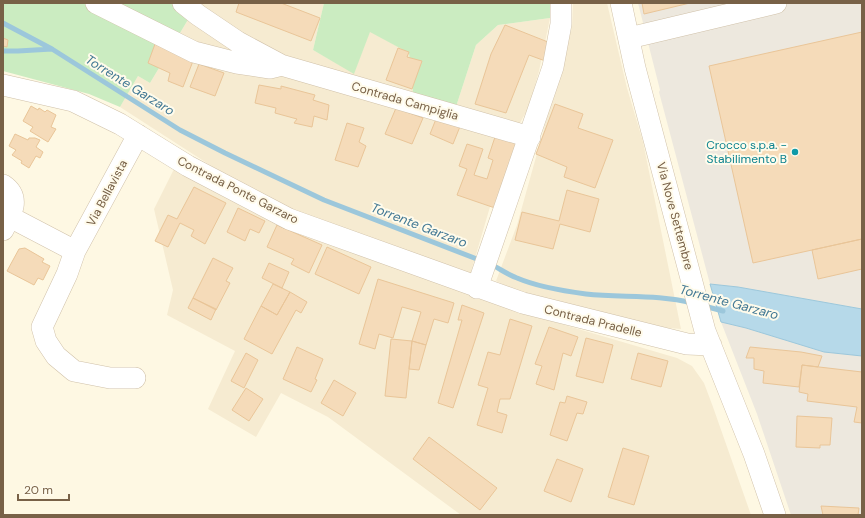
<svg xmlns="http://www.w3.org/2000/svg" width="865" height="518" font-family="'DM Sans',sans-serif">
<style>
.residential{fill:#f6ebd1}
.industrial{fill:#ede8de}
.green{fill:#cbecc1}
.water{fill:#b6d9e9;stroke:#9cc7db}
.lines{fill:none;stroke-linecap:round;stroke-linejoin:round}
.stream{stroke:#9cc7db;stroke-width:5}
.building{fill:#f5dbb9;stroke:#e9c598}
.minor-casing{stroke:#d0c1a9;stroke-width:22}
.minor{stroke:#fff;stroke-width:21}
.culture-dot{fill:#0f9aa8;stroke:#fffbeb;stroke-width:1.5}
.labels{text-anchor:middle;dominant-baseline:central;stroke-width:4;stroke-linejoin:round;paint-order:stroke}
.street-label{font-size:12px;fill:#786147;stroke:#fffbeb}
.culture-label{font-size:12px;fill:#0d838f;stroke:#fffbeb;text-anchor:end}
.water-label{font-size:13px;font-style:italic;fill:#427894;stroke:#fffbeb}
</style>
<rect width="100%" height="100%" fill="#fef8e3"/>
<path class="residential" d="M198 3H324L313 50 354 73 370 31 409 53 414 103 452 119 476 45 498 25 550 18 539 71 529 107 509 142 470 275 284 207 230 178 120 107 138 76 150 83Z
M573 3H607L627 88 643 142 681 329 645 326 527 296 496 281 517 225 559 75 572 27Z
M174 169 517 311 677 358 692 366 704 383 713 407 751 515H461L328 417 281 393 256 437 208 409 235 351 167 315 173 290 154 209Z"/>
<path class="industrial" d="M638 3H862V309L738 287 710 284 659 92 660 90Z
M721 322 746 328 824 352 862 356V515H791L757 414Z"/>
<path class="green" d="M3 3H198L150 83 138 76 120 107 89 94 3 71Z
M324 3H550V18L498 25 476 45 452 119 414 103 409 53 370 32 354 74 313 50Z"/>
<path class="water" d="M710 284 738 287 862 309V356L824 352 746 328 721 322Z"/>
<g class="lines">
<path class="stream" d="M3 23 52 49 180 130 225 153 324 200 482 261
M3 51H18L52 49
M490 264C499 268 508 275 517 278 538 287 563 291 586 294 621 298 657 294 692 303
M704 306 723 311"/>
</g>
<path class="building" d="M239 3H281L320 18 311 41 236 12Z
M642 3H690L644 14Z
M505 25 553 44 548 62 529 55 506 113 475 104 491 54Z
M862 32V239L753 263 709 66Z
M3 38 8 40 7 47 3 46Z
M155 44 193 61 183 87 168 81 170 73 148 63Z
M398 48 409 52 407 57 422 61 412 89 386 80Z
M199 64 224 73 215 96 190 87Z
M259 85 281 89V86L315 95 313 100 329 105 327 120 314 116 312 127 294 123 297 119 275 113 276 108 255 103Z
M555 104 583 114 578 128 613 140 595 188 564 177 567 167 536 154Z
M31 106 38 110 39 108 45 112 47 110 56 115 51 127 56 129 48 142 30 131 33 127 23 121Z
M396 108 423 118 412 144 385 134Z
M438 114 461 124 453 144 430 134Z
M347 123 364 128 359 142 366 146 358 167 335 160Z
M15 134 28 140 29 138H35L40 140 36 147 43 152 40 158 36 156 29 168 21 163 22 161 12 155 16 150 9 146Z
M496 134 519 142 495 208 457 195 467 169 459 166 467 144 483 149 474 175 487 179 493 160 488 158Z
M194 187 226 203 205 244 191 236 194 230 180 223 168 247 155 241 168 215 177 219Z
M567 190 599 199 590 232 560 224 553 249 515 240 522 212 559 221Z
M238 208 265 221 259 233 250 229 245 241 227 232Z
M277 225 322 245 309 273 291 264 294 259 267 247Z
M862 239V269L818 279 812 250Z
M327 247 371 267 359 294 315 274Z
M25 248 44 259 42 262 50 266 43 280 38 278 34 285 7 271 19 249Z
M213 258 233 268 226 281 230 283 216 310 193 298Z
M269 263 289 272 282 288 262 278Z
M378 279 454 303 448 323 434 319 426 345 412 341 421 312 402 307 393 338 379 334 375 349 359 344Z
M273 284 290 292 277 315 261 306Z
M290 292 307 302 301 313 296 310 272 354 244 339 261 306 277 315Z
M193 298 216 309 211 320 188 308Z
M462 305 484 313 453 408 438 403 462 320H458Z
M510 319 532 326 510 399H500L497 412 507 415 502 433 477 425 488 388 478 385 488 352 500 355Z
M549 327 578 337 571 356 563 353 554 390 536 384 542 366 535 364Z
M586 338 613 345 603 383 576 376Z
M391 339 412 341 406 398 385 396Z
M412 341 426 345 419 370 409 369Z
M297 347 323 359 315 379 317 380 311 392 283 379Z
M750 347 801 352 822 356 818 367 802 365 799 387 763 383 764 371 754 369V358H746Z
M246 353 258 360 244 388 231 381Z
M638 353 668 361 661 387 631 379Z
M802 365 862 372V423L854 422 857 407 807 401 808 394 799 392Z
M334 380 356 393 343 416 321 403Z
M246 388 263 399 249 421 232 410Z
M567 396 587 402 583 414 577 413 567 441 550 435 560 402 565 403Z
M797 416 832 418 830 445H820V448L796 447Z
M429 437 497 488 480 510 413 459Z
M623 448 649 456 634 505 608 497Z
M557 459 583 469 571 502 544 491Z
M821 506 859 508 858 515H823Z"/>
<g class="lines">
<defs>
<path id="minor" d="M96 3 194 52 237 63 270 68 278 66
M183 3 198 15 238 42 281 65 530 137
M621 3 635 68 705 331 754 454 775 515
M629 38 776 3
M3 85 73 101 120 124 188 166 289 219 523 303 687 344 711 345
M3 185C21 197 12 214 3 230
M10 217 75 251
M477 288 553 67 561 24V3
M135 378H110L74 371 56 356 46 341 42 327 67 274 75 251 138 135"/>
</defs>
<use href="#minor" class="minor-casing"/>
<use href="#minor" class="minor"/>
</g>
<circle class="culture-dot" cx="795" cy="152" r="4"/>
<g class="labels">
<g class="street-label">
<text transform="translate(405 101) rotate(16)">Contrada Campiglia</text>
<text transform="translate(238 190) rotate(27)">Contrada Ponte Garzaro</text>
<text transform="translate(107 193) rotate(-62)">Via Bellavista</text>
<text transform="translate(675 216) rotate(75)">Via Nove Settembre</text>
<text transform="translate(593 321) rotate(14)">Contrada Pradelle</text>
</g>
<g class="culture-label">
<text x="787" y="145">Crocco s.p.a. -<tspan x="787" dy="14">Stabilimento B</tspan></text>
</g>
<g class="water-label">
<text transform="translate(130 85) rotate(32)">Torrente Garzaro</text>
<text transform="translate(419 225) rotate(21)">Torrente Garzaro</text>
<text transform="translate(729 302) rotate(15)">Torrente Garzaro</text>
</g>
</g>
<rect width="865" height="518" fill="none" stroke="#786147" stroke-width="8"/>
<path d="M18 494v6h51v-6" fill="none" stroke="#786147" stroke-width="2"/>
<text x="24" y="494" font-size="12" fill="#786147" stroke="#fffbeb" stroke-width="3" paint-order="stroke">20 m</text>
</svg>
